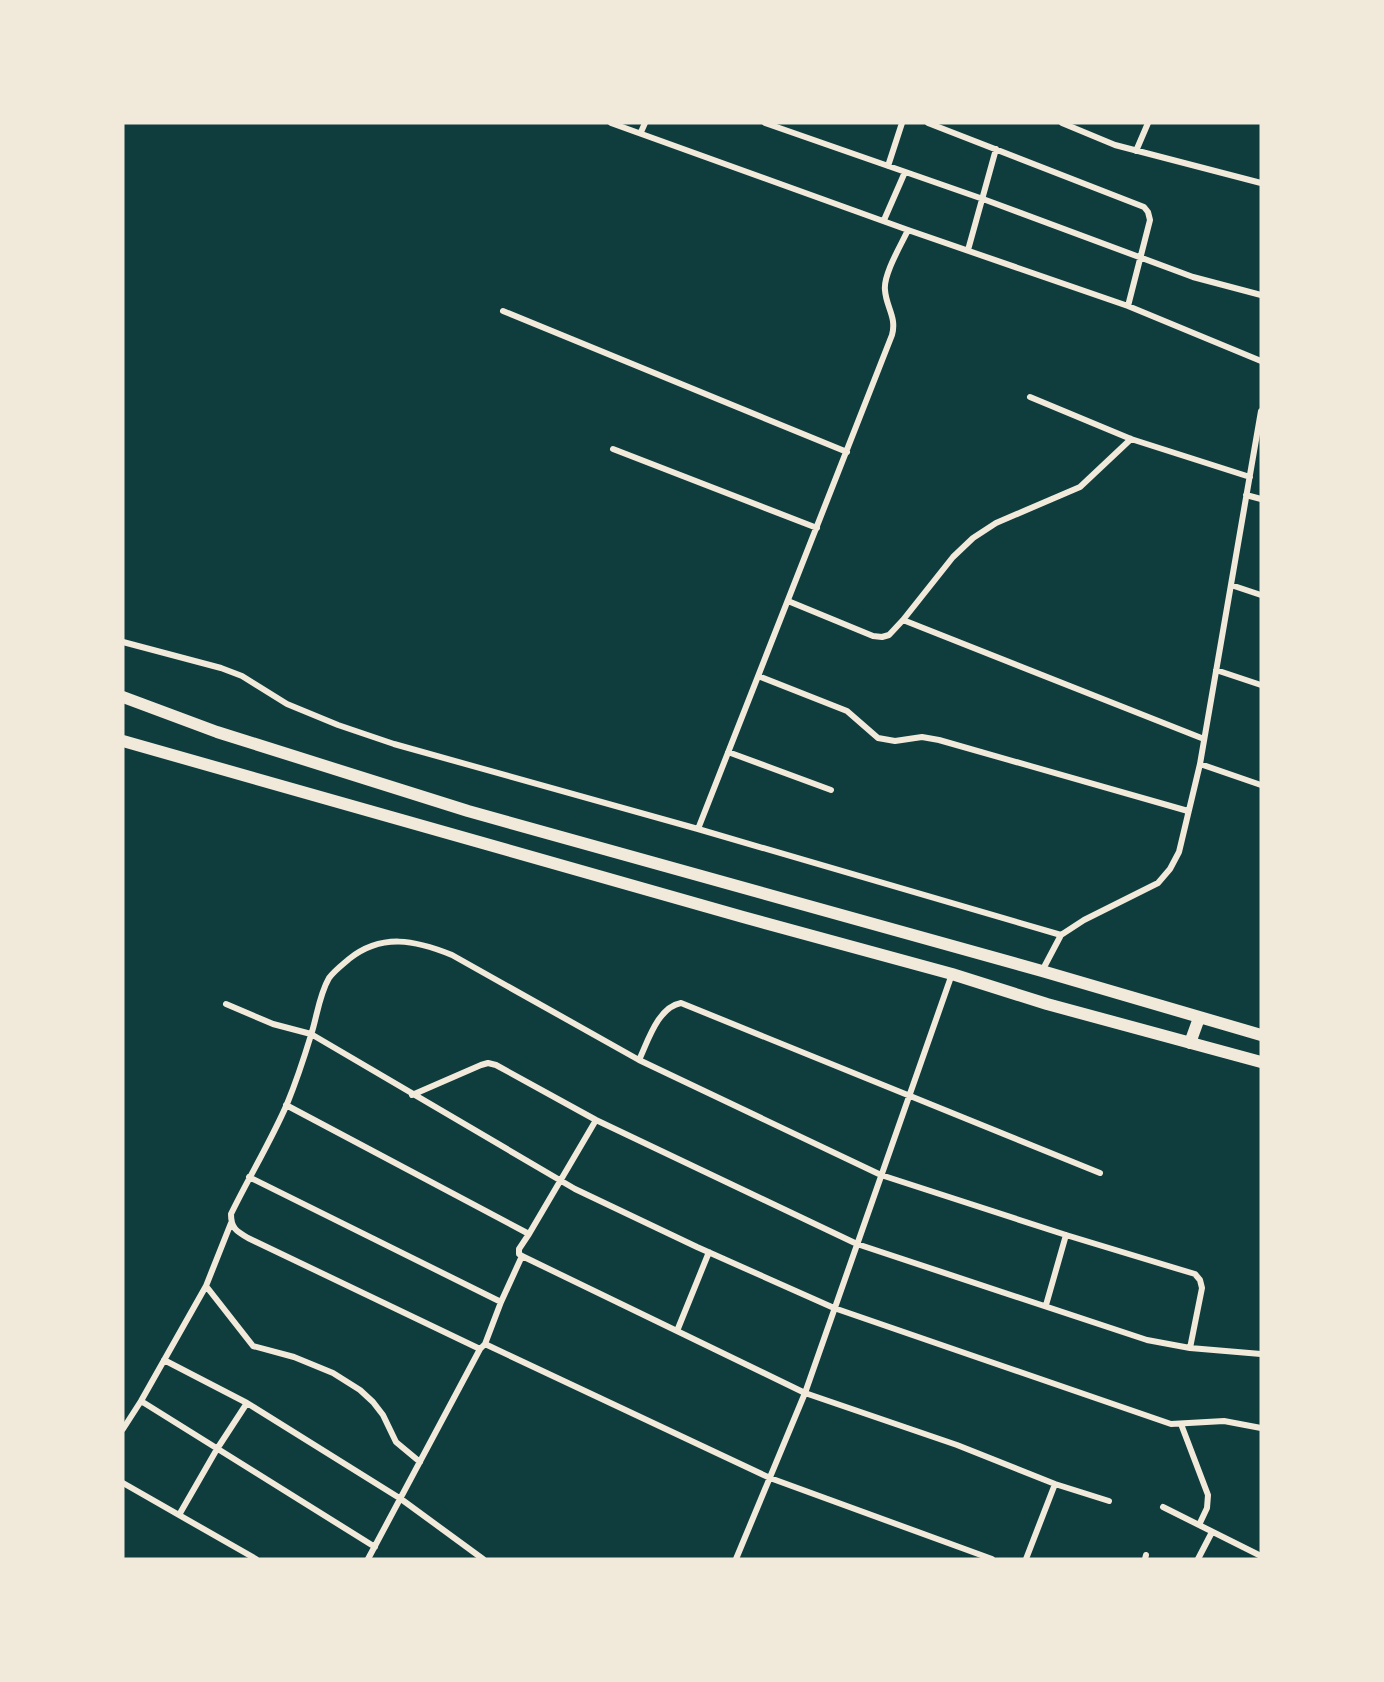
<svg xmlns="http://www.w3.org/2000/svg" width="1384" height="1682" font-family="'Asap Condensed',sans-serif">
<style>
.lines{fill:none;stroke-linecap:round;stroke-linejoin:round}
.minor{stroke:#f1e9da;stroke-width:6}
.trunk{stroke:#f1e9da;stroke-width:12}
</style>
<rect width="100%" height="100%" fill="#0f3d3e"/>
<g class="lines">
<path class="minor" d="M611 123 908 230 1128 306 1261 361
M765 123 983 199 1193 277 1261 295
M928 123 1144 207 1148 212 1150 220 1128 306
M1062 123 1115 145 1261 183
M641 132 645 123
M1136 151 1148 123
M888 166 902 123
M884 220 905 172
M968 250 996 149
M503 311 847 452
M1030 397 1131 439 1250 477
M613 449 817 528
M1246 495 1261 499
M1231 585 1261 595
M788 601 873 636 882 637 889 635 903 620 953 557 973 538 996 523 1080 487 1131 439
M903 620 1204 739
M123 642 221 668 242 676 287 704 338 725 394 744 698 829 1061 935
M1216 670 1261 685
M758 676 847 711 878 738 895 741 922 737 939 740 1188 811
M728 752 831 790
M1200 764 1261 785
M698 829 892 335C897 317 886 307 885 290 883 275 901 245 908 230
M1042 971 1061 935 1084 920 1158 883 1170 869 1179 852 1200 764 1261 411
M226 1004 273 1024 311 1034 575 1189 697 1247 834 1308 1171 1424 1224 1421 1261 1428
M639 1060C648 1041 658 1007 681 1003L1100 1173
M412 1095 481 1065 488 1063 496 1065 596 1120 857 1244 1147 1340 1190 1348 1261 1354
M286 1105 529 1234 596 1120
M249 1177 501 1302
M529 1234 519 1249V1254L522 1256 805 1393 957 1445 1055 1484 1109 1501
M522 1256 501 1302 485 1344 770 1478 992 1559
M206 1286 231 1223
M1046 1305 1066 1235
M677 1331 709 1252
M485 1344 480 1349 248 1238C236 1231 231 1228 231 1214 249 1177 271 1141 287 1104 296 1082 304 1058 311 1035 317 1017 319 995 329 978 334 971 342 965 349 959 382 933 415 940 452 955L639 1060 881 1175 1066 1235 1195 1274 1200 1280 1202 1288 1190 1348
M164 1360 247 1403 401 1499 483 1559
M141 1401 375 1547
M1181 1424 1208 1495 1207 1508 1199 1525
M123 1429 141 1401 206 1286 253 1346 294 1357 333 1373 360 1390 373 1402 383 1415 396 1442 420 1462
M123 1483 256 1559
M1163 1507 1261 1556
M179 1515 217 1449 247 1403
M368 1559 480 1349
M736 1559 805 1393 952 974
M1026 1559 1055 1484
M1145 1559 1146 1555
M1198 1559 1212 1532"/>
<path class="trunk" d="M123 697 217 732 468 811 1042 971 1261 1035
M123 741 743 917 952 974 1047 1004 1261 1062
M1190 1043 1199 1018"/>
</g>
<rect width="1384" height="1682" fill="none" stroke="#f1e9da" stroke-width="249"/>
</svg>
